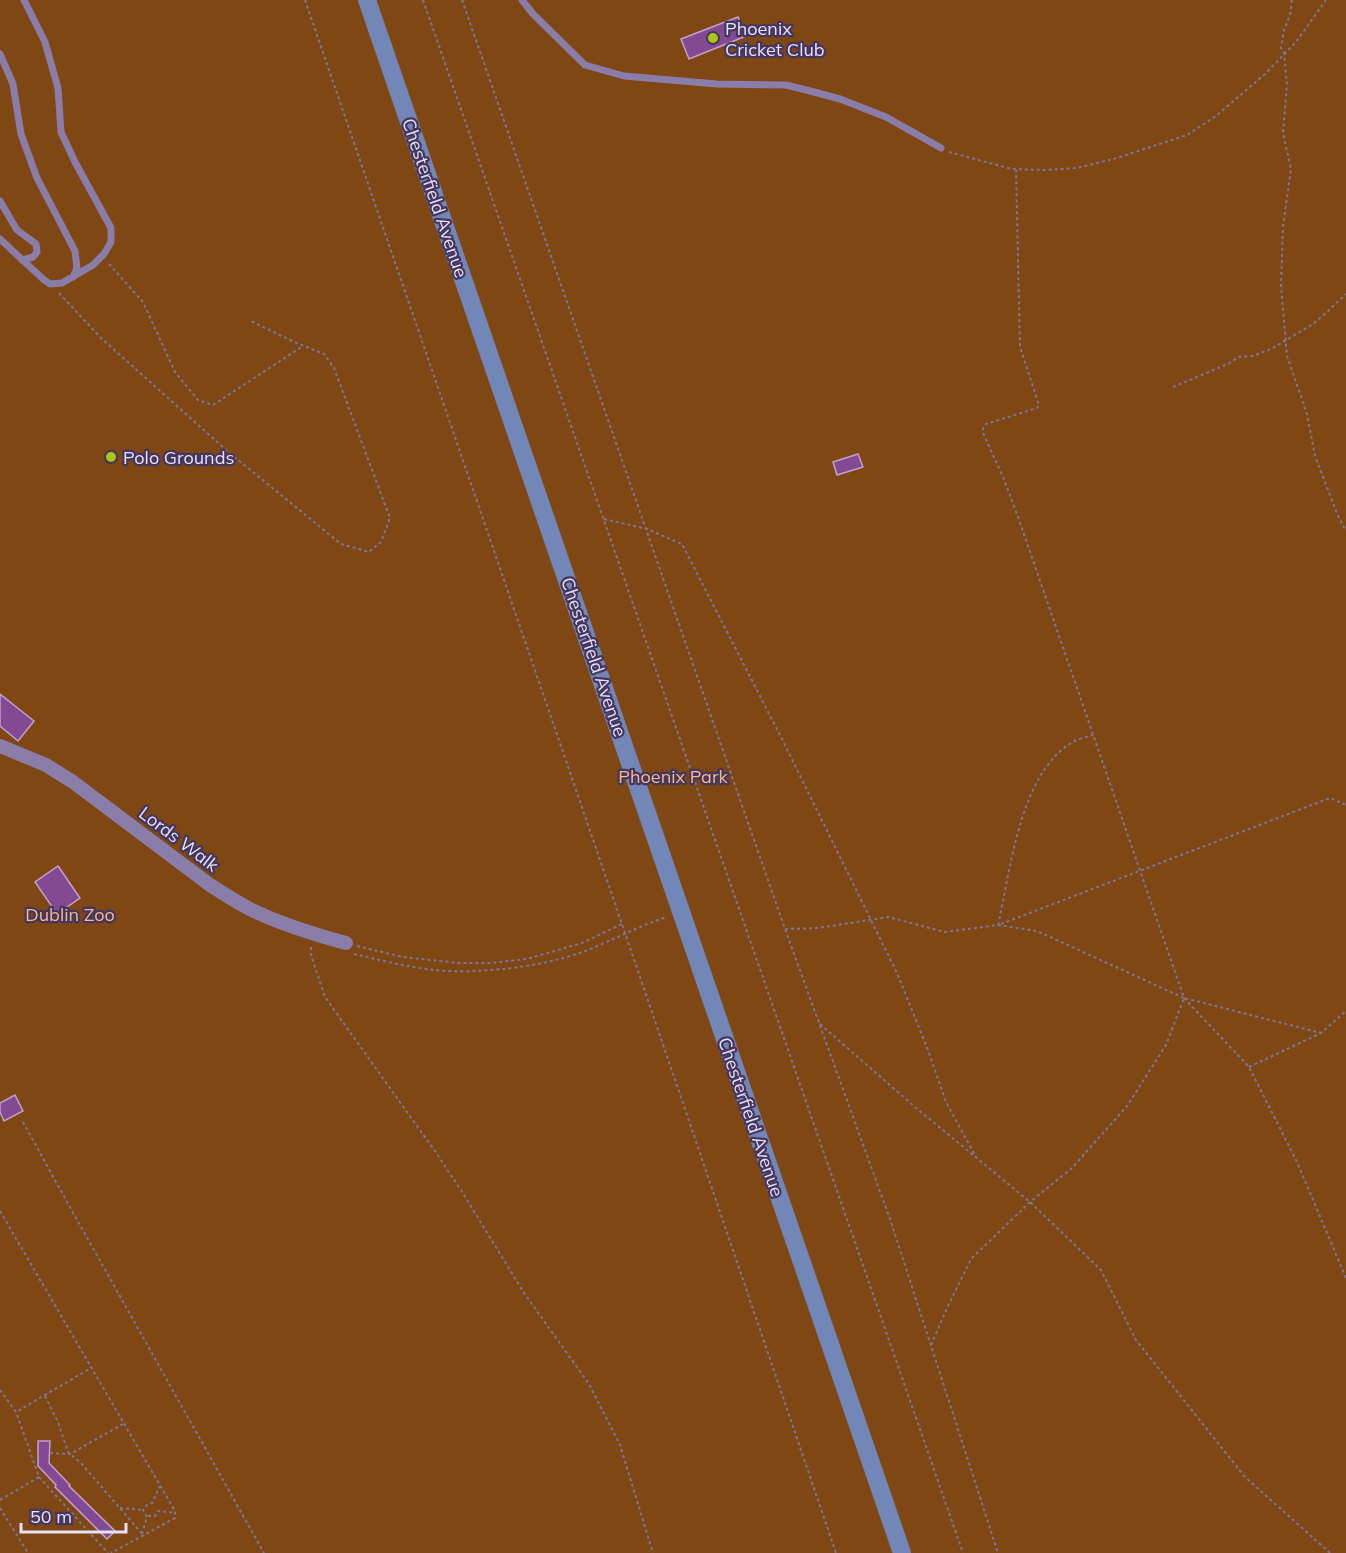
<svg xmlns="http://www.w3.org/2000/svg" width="1346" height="1553" font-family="Mulish,sans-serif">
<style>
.green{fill:#7e4714}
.building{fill:#834a93;stroke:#c2a2cc;stroke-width:1.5}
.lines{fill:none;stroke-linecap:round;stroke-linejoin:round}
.path{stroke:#807497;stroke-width:2;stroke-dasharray:3 3;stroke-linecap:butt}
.lane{stroke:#8b7daa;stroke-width:7}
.street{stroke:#8b7daa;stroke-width:14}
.secondary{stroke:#7286b7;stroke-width:18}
.poi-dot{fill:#adc60e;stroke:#44365e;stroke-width:2}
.labels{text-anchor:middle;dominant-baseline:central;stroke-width:4.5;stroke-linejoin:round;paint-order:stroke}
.poi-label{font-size:18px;fill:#e7e0f9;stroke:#44365e;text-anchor:start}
.street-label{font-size:18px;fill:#e7e0f9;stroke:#44365e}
.park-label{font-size:18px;fill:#f6b989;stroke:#44365e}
</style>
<rect width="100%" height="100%" fill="#44365e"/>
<path class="green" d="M0 0H1346V1553H0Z"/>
<path class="building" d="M738 17 746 36 689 59 681 39Z
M858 454 863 467 837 475 833 462Z
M0 694 34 721 18 741 0 726Z
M58 866 80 898 57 914 35 882Z
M15 1095 23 1111 4 1121 0 1112V1103Z
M38 1441H50L49 1463 70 1485 69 1486 115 1531 107 1539 55 1487 56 1485 38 1466Z"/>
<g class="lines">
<path class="path" d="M305 0 622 924 836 1553
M423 0 963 1553
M462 0 785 929 890 1219 998 1553
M1292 0 1290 15 1284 30 1281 48 1284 53 1287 85 1283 133 1291 169 1283 226 1281 285 1287 356 1307 414 1315 456 1338 516 1346 531
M949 152 1012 169 1044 170 1077 168 1117 158 1187 135 1216 116 1265 74 1296 42 1326 0
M109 264 143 302 175 372 198 400 213 405 303 346
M59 293 100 337 226 450 341 544 369 552 381 542 390 518 334 368 324 354 292 341 251 321
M1173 387 1228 364 1239 357 1253 356 1271 349 1313 324 1327 312 1346 294
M604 519 647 529 682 544 782 739 897 973 928 1050 946 1102 976 1157
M1001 924 1330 798 1346 805
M998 925C1011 869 1019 776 1071 743 1077 739 1086 737 1093 735
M785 929 818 928 888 917 945 932 998 925 1037 931 1184 998 1018 517 1003 477 983 433V428L986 424 1037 408 1039 405 1020 347 1016 170
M357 946 403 957 459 963H490L527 959 582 943 622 924
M311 947V955L325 997 437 1154 464 1195 524 1293 589 1384 620 1445 653 1553
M354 954C380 960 407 967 434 970 474 974 532 968 570 956 604 946 634 927 667 917
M1184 998 1249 1067 1297 1162 1346 1278
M820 1024 915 1107 1030 1202 1101 1270 1136 1340 1245 1477 1330 1553
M1249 1067 1321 1033 1346 1011
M23 1122 71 1209 264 1553
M0 1211 175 1511V1518L111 1553
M931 1345 948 1306 971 1259 1030 1202 1072 1168 1127 1106 1166 1045 1184 998 1321 1033
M0 1390 16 1412 91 1368
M45 1396 58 1422 68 1452 81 1463 143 1535
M50 1453 70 1454 123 1424
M39 1477 108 1553
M0 1500 39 1477 16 1412
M0 1508 28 1553
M120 1508 143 1510
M148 1516H155L158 1511 175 1513
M142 1534 147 1517 143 1510 147 1505 152 1503 160 1486"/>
<path class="lane" d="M522 0 533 14 585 65 624 76 717 84 786 85 814 92 840 99 886 117 941 148
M0 54 13 84 21 134 37 178 75 251 77 268 73 277
M0 201 17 230 36 244 37 252 33 257 22 260
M0 239 43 279 50 284 62 283 93 265 104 254 111 242V228L75 162 61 132 58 88 45 42 24 0"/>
<path class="street" d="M0 746 46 765 73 782 210 885C223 893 236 902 250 909 280 924 313 934 346 943"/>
<path class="secondary" d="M367 0 902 1553"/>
</g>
<g class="poi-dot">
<circle cx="713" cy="38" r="6"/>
<circle cx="111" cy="457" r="6"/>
</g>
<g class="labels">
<g class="poi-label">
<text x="725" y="28">Phoenix<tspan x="725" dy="21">Cricket Club</tspan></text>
<text x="123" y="457">Polo Grounds</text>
</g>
<g class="street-label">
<text transform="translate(435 198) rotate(71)">Chesterfield Avenue</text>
<text transform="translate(594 657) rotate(71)">Chesterfield Avenue</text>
<text transform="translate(179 839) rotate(37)">Lords Walk</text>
<text transform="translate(751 1117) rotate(71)">Chesterfield Avenue</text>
</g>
<g class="park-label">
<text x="673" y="776">Phoenix Park</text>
<text x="70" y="914">Dublin Zoo</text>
</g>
</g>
<path d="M21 1523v9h105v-9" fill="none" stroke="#e7e0f9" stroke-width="3"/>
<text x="30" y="1523" font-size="18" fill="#e7e0f9" stroke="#44365e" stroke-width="4.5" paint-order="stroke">50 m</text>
</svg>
